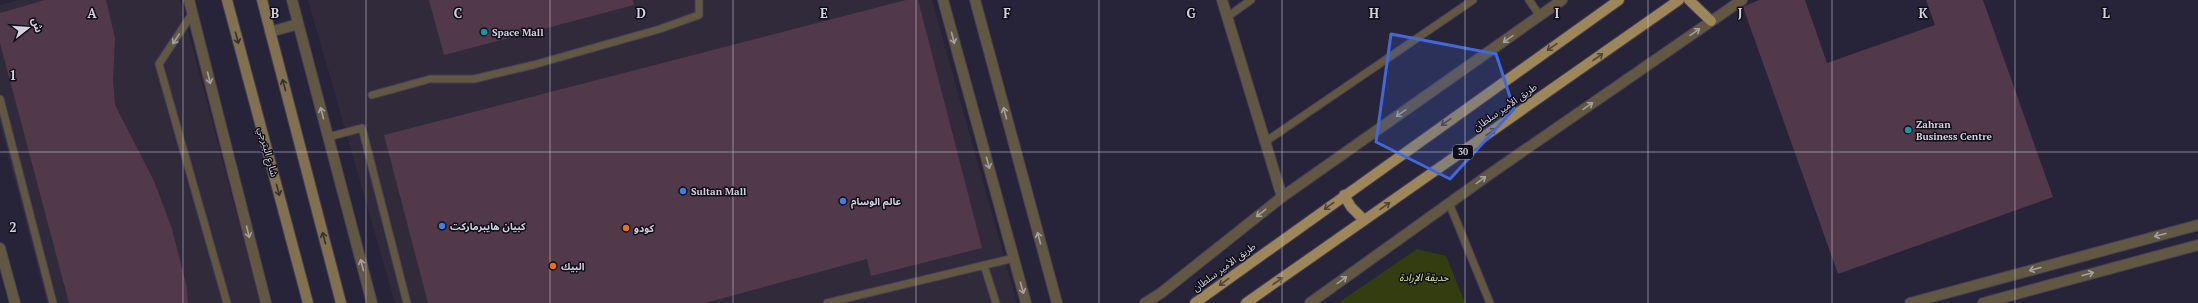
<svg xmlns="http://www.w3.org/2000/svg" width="2198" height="303" font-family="'PT Serif','Noto Sans Arabic',serif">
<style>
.commercial{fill:#302a3b}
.green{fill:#343d10}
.building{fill:#513949}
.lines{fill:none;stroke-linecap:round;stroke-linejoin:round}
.service-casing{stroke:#433f54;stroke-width:9}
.minor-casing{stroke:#433f54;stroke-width:12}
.secondary-casing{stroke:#433f54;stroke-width:12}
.primary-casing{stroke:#433f54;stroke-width:12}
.service{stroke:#615742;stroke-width:7}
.minor{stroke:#615742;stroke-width:10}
.secondary{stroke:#827150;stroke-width:10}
.primary{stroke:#9c865a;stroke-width:10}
.oneway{stroke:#a6a1a1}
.oneway2{stroke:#37312c}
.oneway3{stroke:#4e4436}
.marked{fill:#4268da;fill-opacity:0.2;stroke:#4268da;stroke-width:3;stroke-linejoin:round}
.grid{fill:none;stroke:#d4d2e1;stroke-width:1;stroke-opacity:0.55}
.culture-dot{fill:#0f9aa8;stroke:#0f0e18;stroke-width:1.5}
.shop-dot{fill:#3f7fe0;stroke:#0f0e18;stroke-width:1.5}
.food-dot{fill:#e8710a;stroke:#0f0e18;stroke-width:1.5}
.labels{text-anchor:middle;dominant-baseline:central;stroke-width:3;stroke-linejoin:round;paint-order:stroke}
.shield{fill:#0f0e18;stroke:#9997a5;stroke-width:1}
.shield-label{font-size:9px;font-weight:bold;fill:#d4d2e1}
.poi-label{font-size:10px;font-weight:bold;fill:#d4d2e1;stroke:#0f0e18;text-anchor:start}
.street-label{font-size:10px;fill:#d4d2e1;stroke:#0f0e18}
.park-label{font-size:10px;font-style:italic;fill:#d9ed9a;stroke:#0f0e18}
.grid-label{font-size:13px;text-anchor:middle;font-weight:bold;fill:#d4d2e1;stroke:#0f0e18;stroke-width:3;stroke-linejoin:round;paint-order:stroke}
</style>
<rect width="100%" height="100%" fill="#272339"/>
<path class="commercial" d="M19 0H180L260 303H47L0 125V5Z
M308 0H932L1017 303H395Z"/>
<path class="green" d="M1417 249 1446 256 1465 303H1338Z"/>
<path class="building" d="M45 0H106L115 38 113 80 115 105 154 181 172 229 187 288 188 303H69L0 43V13Z
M429 0H633L634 5 444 55Z
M906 0H918L982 248 871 276 867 259 705 303H428L384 135Z
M1759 0H1805L1827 63 1935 25 1926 0H1983L2053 197 1838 274 1743 7Z"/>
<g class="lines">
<defs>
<path id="service" d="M1529 0 1540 16
M192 14 159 64 227 303
M1227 17 1251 0
M372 95 430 79H474L533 65 660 29 699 15V0
M0 99 53 303
M328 137 362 128 407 303
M1265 142 1473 0
M1449 203 1490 303
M984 265 996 303
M827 303 1014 258"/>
<path id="minor" d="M189 0 266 303
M292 0 372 303
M943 0 1026 303
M975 0 1057 303
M1222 0 1282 197
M270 32 298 24
M0 248 15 303
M1145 303 1161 293 1282 197 1562 0
M1310 303 1490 174 1742 0
M1910 303 2198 225
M1983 303 2198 245"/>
<path id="secondary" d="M227 0 308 303
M262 0 341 303"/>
<path id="primary" d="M1689 0 1711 21
M1344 195 1351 207 1364 220
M1195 303 1619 0
M1246 303 1679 0"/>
</defs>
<use href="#service" class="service-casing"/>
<use href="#minor" class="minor-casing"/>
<use href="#secondary" class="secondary-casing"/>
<use href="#primary" class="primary-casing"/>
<use href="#service" class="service"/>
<use href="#minor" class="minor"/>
<use href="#secondary" class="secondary"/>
<use href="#primary" class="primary"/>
</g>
<defs><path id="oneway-shaft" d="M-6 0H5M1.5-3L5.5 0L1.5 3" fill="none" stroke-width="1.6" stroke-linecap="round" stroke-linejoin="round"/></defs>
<g class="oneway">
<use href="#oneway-shaft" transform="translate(1695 32) rotate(-35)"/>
<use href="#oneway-shaft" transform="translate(953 38) rotate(75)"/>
<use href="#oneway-shaft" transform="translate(176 39) rotate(123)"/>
<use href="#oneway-shaft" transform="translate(1508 39) rotate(145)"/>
<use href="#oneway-shaft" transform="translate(209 78) rotate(76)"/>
<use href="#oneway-shaft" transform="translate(1588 106) rotate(-35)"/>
<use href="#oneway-shaft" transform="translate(322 113) rotate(-105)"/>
<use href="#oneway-shaft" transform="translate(1005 113) rotate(-105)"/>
<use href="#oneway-shaft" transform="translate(1401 113) rotate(145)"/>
<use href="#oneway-shaft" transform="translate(988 163) rotate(75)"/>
<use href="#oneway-shaft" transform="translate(1481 180) rotate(-36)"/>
<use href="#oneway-shaft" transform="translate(1261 213) rotate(142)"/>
<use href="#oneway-shaft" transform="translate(248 232) rotate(76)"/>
<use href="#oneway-shaft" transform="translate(2160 235) rotate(165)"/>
<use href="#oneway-shaft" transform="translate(1039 238) rotate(-105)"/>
<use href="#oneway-shaft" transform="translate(362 265) rotate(-105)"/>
<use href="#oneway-shaft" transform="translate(2035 269) rotate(165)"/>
<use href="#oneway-shaft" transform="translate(2088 274) rotate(-15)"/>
<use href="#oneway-shaft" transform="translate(1342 280) rotate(-36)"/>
<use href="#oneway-shaft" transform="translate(1022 288) rotate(74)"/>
</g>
<g class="oneway2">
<use href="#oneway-shaft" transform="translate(237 38) rotate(75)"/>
<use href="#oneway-shaft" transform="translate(284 85) rotate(-105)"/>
<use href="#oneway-shaft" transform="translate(278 190) rotate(75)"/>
<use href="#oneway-shaft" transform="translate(324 238) rotate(-105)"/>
</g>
<g class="oneway3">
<use href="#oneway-shaft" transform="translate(1552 47) rotate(145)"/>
<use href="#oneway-shaft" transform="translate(1598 57) rotate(-35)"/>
<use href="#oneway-shaft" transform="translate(1446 122) rotate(145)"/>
<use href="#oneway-shaft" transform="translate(1491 132) rotate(-35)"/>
<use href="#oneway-shaft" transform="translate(1329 206) rotate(144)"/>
<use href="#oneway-shaft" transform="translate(1385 206) rotate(-35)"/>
<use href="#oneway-shaft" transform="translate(1278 281) rotate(-35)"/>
<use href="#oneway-shaft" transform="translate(1224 282) rotate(144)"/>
</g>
<path class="marked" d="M1391 34 1496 54 1514 109 1450 179 1376 142Z"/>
<path class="grid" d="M183 0V303M366 0V303M550 0V303M733 0V303M916 0V303M1099 0V303M1282 0V303M1465 0V303M1648 0V303M1832 0V303M2015 0V303M0 152H2198"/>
<g class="culture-dot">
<circle cx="484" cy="32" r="4"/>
<circle cx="1908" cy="130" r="4"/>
</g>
<g class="shop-dot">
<circle cx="683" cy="191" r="4"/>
<circle cx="843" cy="201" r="4"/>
<circle cx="442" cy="226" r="4"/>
</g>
<g class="food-dot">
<circle cx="626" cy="228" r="4"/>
<circle cx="553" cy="266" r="4"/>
</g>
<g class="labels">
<rect class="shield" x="1453" y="145" width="20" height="14" rx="3"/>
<g class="shield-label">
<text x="1463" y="152">30</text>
</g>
<g class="poi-label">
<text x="492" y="32">Space Mall</text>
<text x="1916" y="124">Zahran<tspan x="1916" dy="12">Business Centre</tspan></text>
<text x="691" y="191">Sultan Mall</text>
<text x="851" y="201">عالم الوسام</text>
<text x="450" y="226">كبيان هايبرماركت</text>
<text x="634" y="228">كودو</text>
<text x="561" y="266">البيك</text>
</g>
<g class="street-label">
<text transform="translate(1505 107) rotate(-35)">طريق الأمير سلطان</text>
<text transform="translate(268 152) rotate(75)">شارع البترجي</text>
<text transform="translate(1224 267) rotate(-36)">طريق الأمير سلطان</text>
</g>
<g class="park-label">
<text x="1424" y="277">حديقة الإرادة</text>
</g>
</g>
<g class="grid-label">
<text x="92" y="18">A</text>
<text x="275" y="18">B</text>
<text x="458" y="18">C</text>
<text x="641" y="18">D</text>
<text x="824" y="18">E</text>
<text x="1007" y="18">F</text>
<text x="1191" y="18">G</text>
<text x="1374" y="18">H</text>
<text x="1557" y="18">I</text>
<text x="1740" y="18">J</text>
<text x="1923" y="18">K</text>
<text x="2106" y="18">L</text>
<text x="13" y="80">1</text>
<text x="13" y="232">2</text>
</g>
<g transform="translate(28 28) rotate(73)" stroke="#0f0e18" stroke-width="3" paint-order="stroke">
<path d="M0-3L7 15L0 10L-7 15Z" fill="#d4d2e1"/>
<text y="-6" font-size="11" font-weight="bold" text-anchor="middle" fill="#d4d2e1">ش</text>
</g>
</svg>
